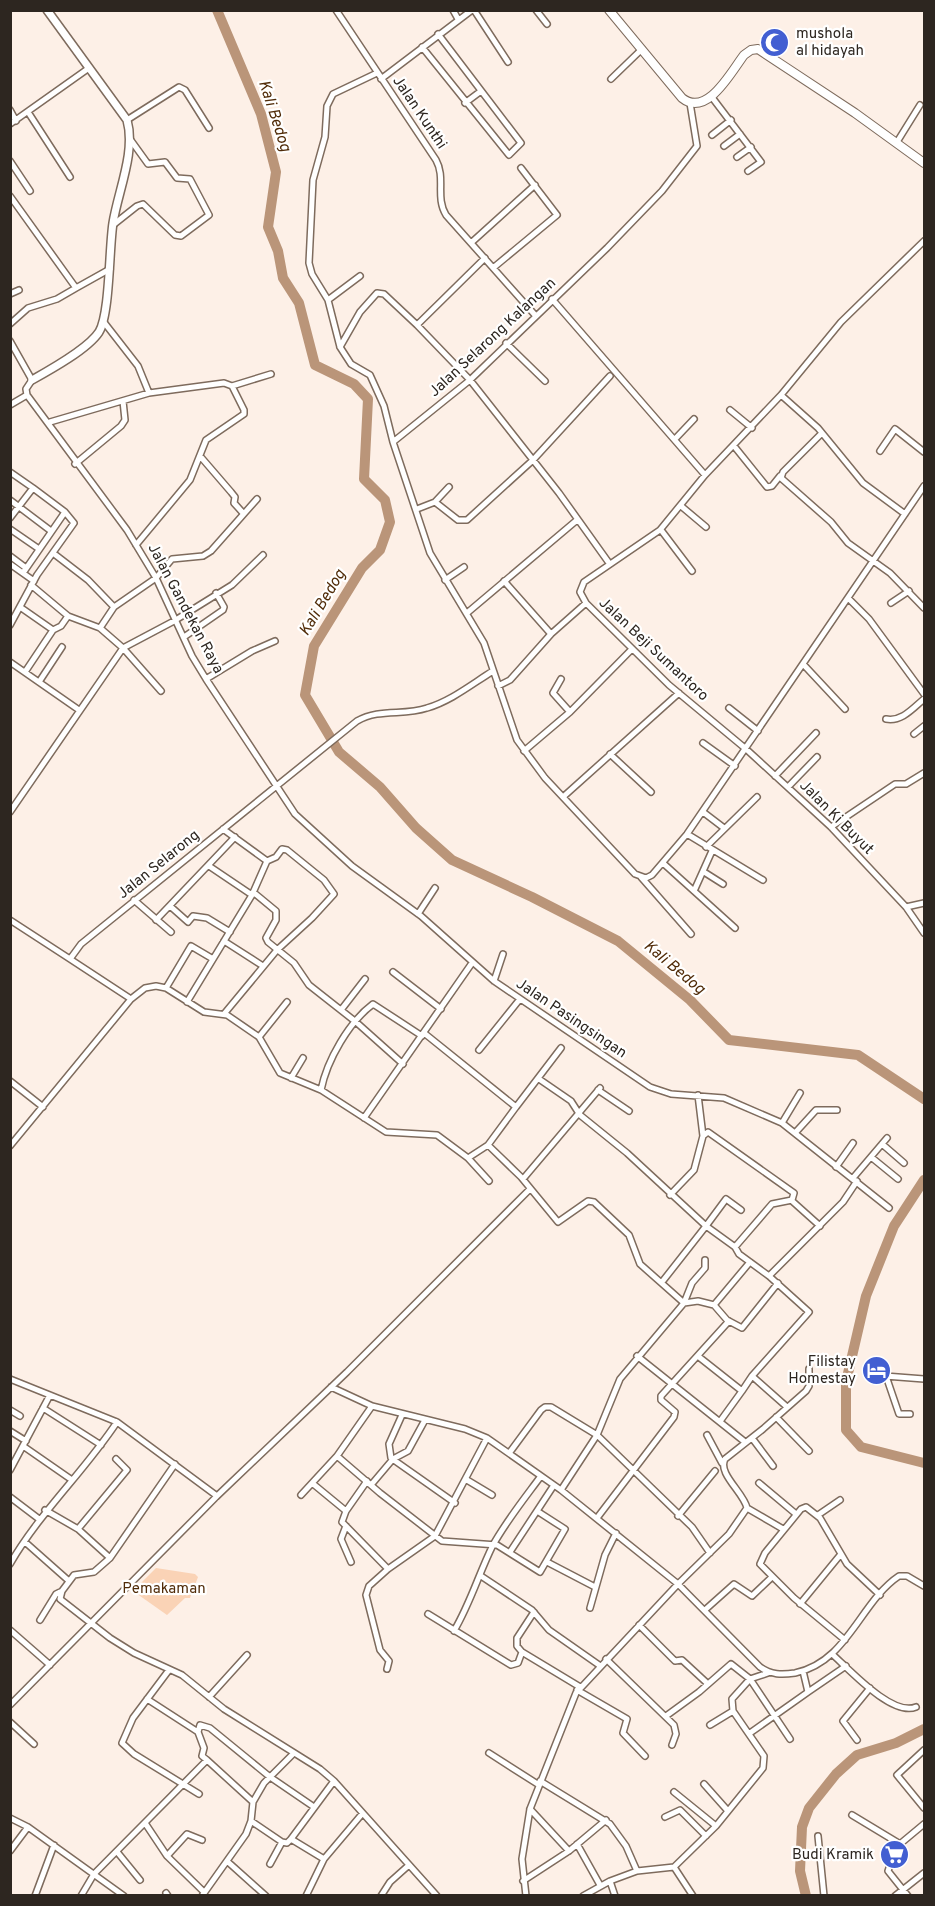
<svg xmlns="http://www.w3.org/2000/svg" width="935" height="1906" font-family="Overpass,sans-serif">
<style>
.green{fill:#fad3b6}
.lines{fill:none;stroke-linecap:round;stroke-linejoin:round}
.river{stroke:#ba9579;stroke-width:10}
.minor-casing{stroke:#7e6b5d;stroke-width:8}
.tertiary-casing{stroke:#7e6b5d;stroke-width:10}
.secondary-casing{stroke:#7e6b5d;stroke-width:10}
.minor{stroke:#fff;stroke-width:5}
.tertiary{stroke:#fff;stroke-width:7}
.secondary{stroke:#fff;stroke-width:8}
.labels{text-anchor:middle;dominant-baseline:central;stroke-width:4.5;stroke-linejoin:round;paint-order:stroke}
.poi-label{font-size:15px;fill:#2d2620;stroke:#fff;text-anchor:end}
.street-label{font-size:15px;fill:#2d2620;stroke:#fff}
.park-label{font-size:15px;fill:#502b08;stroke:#fff}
.water-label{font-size:16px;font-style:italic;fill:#502b08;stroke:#fff}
</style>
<rect width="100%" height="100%" fill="#fdf0e7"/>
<path class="green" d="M156 1568 195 1574 198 1577 190 1598H185L167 1615 133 1591Z"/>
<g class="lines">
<path class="river" d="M217 10 261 114 276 172 268 227 278 251 283 278 299 303 315 365 354 384 368 399 364 479 385 500 390 522 380 550 362 568 314 646 305 695 339 752 380 787 416 828 452 860 532 897 618 941 690 1000 729 1040 858 1055 924 1099
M924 1180 894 1226 866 1296 846 1382V1430L861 1447 924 1463
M806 1896 800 1871 802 1827 809 1808 836 1774 857 1755 896 1743 924 1729"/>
<defs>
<path id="minor" d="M336 10 436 160C446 178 435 197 446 215L535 315
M453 10 458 19
M474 10 508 62
M536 10 547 24
M422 47 509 155 521 143 438 34
M377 73 333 94 327 106 325 137 313 180 309 263 312 274 328 300 340 347 351 364 370 375 384 406 393 442
M381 79 472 10
M611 79 642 49
M711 96 761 162 748 171
M465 103 481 91
M690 103 697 146 662 191 607 248 470 380 393 442 430 553 484 643 517 740 545 778 635 874 646 878 652 875 687 834 924 486
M10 110 16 121
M28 112 70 177
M127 120 179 87 185 90 209 128
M10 124 89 68
M712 135 731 120
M897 142 920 105
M724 146 740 134
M737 157 751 147
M10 161 30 191
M10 196 76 288 110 269
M113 225 137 206 143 204 175 235 181 236 209 215 190 179 177 178 165 162 148 164 130 139
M924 241 841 322 781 395 705 475 660 530 584 582 580 592 586 603 669 685 746 749 831 827 906 907 924 933
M472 242 535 185
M485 258 417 325 470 380 559 493 609 563
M493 268 557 215 521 168
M10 294 19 290
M552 299 705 475
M328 300 360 276
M103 321 138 366 149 393
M10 324 28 308 57 299 76 288
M10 341 32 380 26 389 27 395 127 530 156 578 192 656 206 679 295 814 352 866 421 916 494 981 650 1087 671 1094 724 1098 782 1123 889 1208
M506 343 545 381
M340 347 360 312 377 293 384 294 417 325
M232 386 271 374
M781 395 818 428 863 483 905 514
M10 405 27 395
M730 410 752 428
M50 422 149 393 224 383 232 386 244 410V414L206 440 190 480 136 545
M822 433 783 472 781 478 831 522 848 543 890 573 924 608
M675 439 694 419
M734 446 767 487 772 486 780 476
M880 451 895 429 924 452
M200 456 231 492 235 497 234 503 243 513
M75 464 121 426 125 420 123 401
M10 472 33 488 10 518
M10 500 51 531
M435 502 458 520H467L533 460 610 376
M681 506 706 527
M417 509 435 502 449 487
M10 529 39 549
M661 530 692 571
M53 553 88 580 114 607 100 628 123 648 161 691
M10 556 26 568
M10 564 34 581
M23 573 65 512 33 488
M445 580 464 567
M848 598 869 619 924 694
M891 603 909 591
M20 607 53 630 61 626 68 616 31 585
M114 607 156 578 172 559 203 556 211 551 257 499
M467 613 577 520
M68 616 100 628
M10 625 37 575 74 523 65 512
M551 634 586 603
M184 637 223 610 224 607 216 593
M10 662 79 710
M803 664 845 709
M25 672 53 630
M206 679 252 651 275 641
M561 679 553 693 570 712
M39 682 62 647
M498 686 510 680 551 634 504 581
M729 708 758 731
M886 719C902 722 913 708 924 699
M914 734 924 726
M703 743 735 766
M524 751 570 712 632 649
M610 754 651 792
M775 776 816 733
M788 787 817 757
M563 797 679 693
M10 812 123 648 174 621 232 585 263 555
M703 812 724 828
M831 827 895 784H906L924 773
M223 829 267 861
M687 834 763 880
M706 847 757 797
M664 864 735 928
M209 866 252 895
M704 872 723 884
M641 877 691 934
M694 891 712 851
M253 892 276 911V920L266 938 268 942 294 963 309 985 356 1022 403 1064
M134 900 171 932
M170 906 188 922 193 916 207 918 230 932
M906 907 924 903
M418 914 435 888
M10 920 70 959
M156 920 235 837
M224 941 263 966
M393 972 441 1009
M494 981 503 954
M166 988 191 946 213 959
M131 999 145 988 156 986 166 988 204 1012 227 1015 259 1037 280 1073 321 1090 386 1132 437 1135 468 1158 488 1145 521 1177 558 1222 588 1201 594 1202 629 1235 640 1264 684 1303
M187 1002 252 895 267 861
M341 1010 365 979
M224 1014 277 950 312 918 334 894 324 880 287 850 282 849 276 857 267 861
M424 1033 516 1107 488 1145
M259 1037 287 1002
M479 1050 520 999
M291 1078 303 1058
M539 1079 571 1101 580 1115 627 1153 706 1226 662 1282
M10 1081 43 1107
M321 1090C327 1060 349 1022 373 1004L422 1036
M598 1090 629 1111
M698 1095 703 1136
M516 1107 561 1048
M364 1118 472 963
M782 1123 800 1093
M795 1133 816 1110H837
M882 1144 904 1163
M10 1146 131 999 70 959 81 944 357 721C380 708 403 716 427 708 451 701 472 684 493 671
M871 1157 898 1179
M468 1158 489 1181
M836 1167 853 1143
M853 1178 887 1138
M523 1179 600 1088
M670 1195 694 1170 703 1136 708 1132 794 1193 792 1200 772 1204 735 1247
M791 1200 820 1226
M741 1210 726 1199 706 1226 735 1247 739 1254 769 1276 809 1312 752 1376 787 1407
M769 1276 843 1202 857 1181
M684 1303 698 1301 714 1305 750 1262
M714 1305 727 1320 742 1328 778 1283
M637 1356 745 1442
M699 1357 742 1391 721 1420
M809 1369V1386L806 1391 763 1429 725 1459C717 1473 744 1493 747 1508L729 1534 678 1584 760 1667C771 1675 782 1675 795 1673 848 1662 860 1602 899 1576H907L924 1586
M868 1370 872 1375 924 1379
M886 1376 899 1414H910
M10 1379 117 1422 217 1496
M331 1387 372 1406 465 1429 487 1438 561 1490 678 1584 576 1693 530 1809 522 1859 526 1896
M742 1391 752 1376
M372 1406 337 1456 380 1493 442 1541 497 1545 540 1572 565 1529 537 1511
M43 1408 101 1445
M10 1410 20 1416
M402 1415 389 1444 391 1458 455 1503
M776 1417 809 1451
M10 1431 26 1441
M707 1435 722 1463
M752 1438 773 1466
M23 1446 72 1480
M510 1452 541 1410 545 1407H551L597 1435 692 1527 710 1553
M175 1464 110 1558 94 1572 74 1575 62 1591 60 1599 110 1638 134 1653 182 1675 224 1709 320 1769 334 1781 437 1896
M10 1470 50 1395
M467 1480 492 1495
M312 1483 346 1511 342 1522 388 1569
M759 1483 796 1514
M371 1485 393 1459 408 1451 425 1420
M561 1490 597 1435 620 1379 684 1303 692 1283 705 1268V1260
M301 1495 337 1456
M10 1497 39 1519
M747 1508 783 1529
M45 1510 78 1529 110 1558
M346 1511 367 1481
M818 1515 840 1500
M678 1516 715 1471
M597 1518 674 1417 675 1412 661 1400V1396L729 1321
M346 1526 341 1539 351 1562
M78 1529 127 1470 116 1459
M25 1542 69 1581
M510 1552 554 1485
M547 1562 595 1587
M10 1564C40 1512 84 1472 117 1422
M481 1576 532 1610 549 1630 599 1665
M800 1604 841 1554
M590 1608 605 1555 616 1533
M706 1609 734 1584 752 1596 772 1577
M534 1612 517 1638V1646L522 1652 580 1687
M428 1614 511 1665 518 1663 522 1652
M40 1620 56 1594 62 1591
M639 1625 675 1661 682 1660 708 1684
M10 1630 50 1665
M454 1631C471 1602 479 1573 493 1545 507 1520 524 1499 541 1476
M845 1640 794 1598 760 1564 765 1553 801 1509 806 1507 820 1518 847 1564 880 1595
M832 1654C849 1669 892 1717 916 1707
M606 1659 674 1725 676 1734 672 1745
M387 1669 389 1661 380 1650 366 1595 369 1586 388 1569 435 1536 487 1438
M169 1670 133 1718 122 1743 134 1754 199 1794
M577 1690 627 1719 623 1733 645 1756
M808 1692 846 1666
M209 1697 247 1655
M147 1699 198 1732
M10 1705 217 1496 347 1372 530 1189
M733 1711 732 1699 750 1679 790 1739
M666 1716 699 1692 731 1664 750 1679 768 1673
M10 1722 34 1744
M750 1733 808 1692 803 1671
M857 1740 843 1721 870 1688
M924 1750 897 1775 924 1808
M489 1753 539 1785
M207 1760 253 1802
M540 1781 610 1824 626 1846 637 1871
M704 1784 728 1811
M674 1792 716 1826
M530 1809 569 1851
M852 1815 900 1844 924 1824
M665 1817 680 1810 706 1836
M10 1818 28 1827 124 1896
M251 1821 282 1842 287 1843 291 1839
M145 1823 167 1856 204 1892
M818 1836 824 1896
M895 1841 885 1855 890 1865 888 1871 908 1896
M577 1844 600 1885
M10 1851 28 1827
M118 1853 140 1880
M167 1856 187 1834 202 1840
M324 1859 291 1839 334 1781
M228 1862 266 1896
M270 1864 282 1842
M674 1867 693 1896
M523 1881 569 1851 606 1820
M610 1881 615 1896
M166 1893 168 1896
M35 1896 54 1845
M81 1896 94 1874 207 1760 202 1756 204 1748 198 1732 200 1725 210 1728 270 1777 314 1807
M202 1896 246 1834 251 1821 253 1802 264 1783 294 1753
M306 1896 324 1859 362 1814
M381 1896 390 1882 409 1865
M583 1896 610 1881 637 1871 674 1867 716 1826 763 1768 764 1756 733 1711 710 1725
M895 1896 924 1873"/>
<path id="tertiary" d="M32 380C50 370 88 349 99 332 110 314 109 248 113 223 118 191 136 152 127 120L47 10"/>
<path id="secondary" d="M609 10 682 98C707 118 731 72 744 55L751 50 758 49 855 113 924 163"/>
</defs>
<use href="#minor" class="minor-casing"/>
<use href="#tertiary" class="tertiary-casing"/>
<use href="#secondary" class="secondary-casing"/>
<use href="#minor" class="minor"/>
<use href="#tertiary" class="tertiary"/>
<use href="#secondary" class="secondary"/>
</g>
<defs>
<symbol id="mosque-disc" viewBox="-11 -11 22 22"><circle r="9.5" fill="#425fd2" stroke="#fff"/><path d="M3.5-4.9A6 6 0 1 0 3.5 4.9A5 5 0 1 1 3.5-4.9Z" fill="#fff"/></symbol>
<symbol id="hotel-disc" viewBox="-11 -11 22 22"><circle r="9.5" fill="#425fd2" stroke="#fff"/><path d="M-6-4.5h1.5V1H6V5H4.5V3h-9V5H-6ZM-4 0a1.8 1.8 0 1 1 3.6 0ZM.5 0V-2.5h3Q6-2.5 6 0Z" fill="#fff"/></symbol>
<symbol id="supermarket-disc" viewBox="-11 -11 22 22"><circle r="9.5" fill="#425fd2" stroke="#fff"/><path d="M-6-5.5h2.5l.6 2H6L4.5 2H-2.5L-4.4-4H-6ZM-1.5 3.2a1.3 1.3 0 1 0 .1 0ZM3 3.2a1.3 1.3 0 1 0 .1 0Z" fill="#fff"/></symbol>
</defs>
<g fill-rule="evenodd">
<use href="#mosque-disc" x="758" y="26" width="33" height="33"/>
<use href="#hotel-disc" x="860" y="1354" width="33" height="33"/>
<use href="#supermarket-disc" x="878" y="1838" width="33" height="33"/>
</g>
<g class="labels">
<g class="poi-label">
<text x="796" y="34" text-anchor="start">mushola<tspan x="796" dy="17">al hidayah</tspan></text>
<text x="856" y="1362">Filistay<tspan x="856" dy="17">Homestay</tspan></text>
<text x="874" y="1855">Budi Kramik</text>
</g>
<g class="street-label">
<text transform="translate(419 113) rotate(56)">Jalan Kunthi</text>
<text transform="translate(493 338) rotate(-43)">Jalan Selarong Kalangan</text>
<text transform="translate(185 609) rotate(62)">Jalan Gandekan Raya</text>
<text transform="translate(653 650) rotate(43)">Jalan Beji Sumantoro</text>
<text transform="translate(836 818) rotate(45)">Jalan Ki Buyut</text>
<text transform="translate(159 865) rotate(-39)">Jalan Selarong</text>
<text transform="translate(571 1019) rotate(34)">Jalan Pasingsingan</text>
</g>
<g class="park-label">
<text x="164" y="1589">Pemakaman</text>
</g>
<g class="water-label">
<text transform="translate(274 116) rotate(72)">Kali Bedog</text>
<text transform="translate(323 603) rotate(-59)">Kali Bedog</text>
<text transform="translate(674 968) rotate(40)">Kali Bedog</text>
</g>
</g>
<rect width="935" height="1906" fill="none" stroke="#2d2620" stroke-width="24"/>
</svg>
